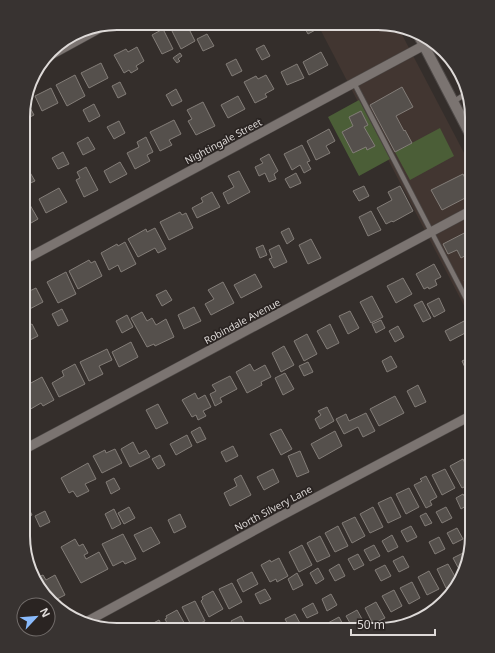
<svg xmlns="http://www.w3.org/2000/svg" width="495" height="653" font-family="'Noto Sans',sans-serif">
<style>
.built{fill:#423631}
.green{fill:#4b5e37}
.building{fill:#55504c;stroke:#837d78}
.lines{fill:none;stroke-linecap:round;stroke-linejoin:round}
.service-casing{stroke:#4e4947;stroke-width:6}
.minor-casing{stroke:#4e4947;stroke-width:10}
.secondary-casing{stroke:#4e4947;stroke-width:12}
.service{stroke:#7b7471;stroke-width:4.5}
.minor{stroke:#7b7471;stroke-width:9}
.secondary{stroke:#7b7471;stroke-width:10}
.labels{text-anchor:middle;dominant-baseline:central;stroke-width:3.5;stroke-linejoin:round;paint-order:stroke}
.street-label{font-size:10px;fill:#dedad8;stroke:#2a2422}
.rim{fill:none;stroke:#dedad8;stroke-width:2}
</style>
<rect width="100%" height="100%" fill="#342e2b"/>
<path class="built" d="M390 24 398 27 472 168V321L318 25Z"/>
<path class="green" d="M359 100 390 159 359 176 328 117Z
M440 128 454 156 410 180 395 152Z"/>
<path class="building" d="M303 25H317L319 28 308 34Z
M170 27H188L195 41 181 49Z
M163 29 173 49 162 54 152 35Z
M207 34 214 46 203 51 197 39Z
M264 45 270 56 262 60 256 49Z
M137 47 144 61 136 66 138 69 131 73 129 70 124 73 114 55 126 49 128 52Z
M321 52 328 65 309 75 303 62Z
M180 53 182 56 178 59 180 61 177 63 173 58Z
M236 59 242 71 232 76 226 64Z
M101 63 108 78 89 88 81 73Z
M297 64 304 78 287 85 281 72Z
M75 75 85 96 67 106 56 85Z
M266 75 274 89 265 94 267 97 255 103 244 82 256 76 258 79Z
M120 82 126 94 118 98 112 86Z
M402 87 413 107 396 116 404 131 405 130 412 143 395 152 370 105Z
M51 88 58 103 42 111 35 96Z
M176 89 182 101 172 106 166 95Z
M238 96 245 109 228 118 221 105Z
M27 102 34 115 24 120V105Z
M203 102 215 126 196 135 188 121 192 119 187 110Z
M94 104 100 116 89 122 83 110Z
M361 111 368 125 364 127 375 146 367 150 366 147 353 153 342 132 353 126 349 117Z
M174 120 181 134 169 140 172 145 160 151 150 132Z
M119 121 125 133 114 139 107 127Z
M329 129 335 141 326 146 330 153 316 160 307 141Z
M88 137 95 149 83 155 77 143Z
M146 137 153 152 147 155 150 161 135 169 127 153 139 147 137 142Z
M302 145 310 161 307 162 311 169 304 173 300 165 292 170 284 154Z
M63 152 69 164 58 169 52 158Z
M269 154 278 171 274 174 276 179 269 182 265 173 259 176 255 167 263 163 260 159Z
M120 162 127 174 110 183 104 171Z
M86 167 98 190 84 197 76 180 80 178 77 172Z
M28 169 35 181 24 186V171Z
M239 171 250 192 228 204 223 193 234 187 228 176Z
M296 173 301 183 290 188 285 179Z
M463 174 471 190 469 196 442 210 431 190Z
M364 186 369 196 359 201 353 191Z
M400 186 413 211 393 222 392 221 386 224 377 208 392 200 388 192Z
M59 188 67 202 46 213 39 199Z
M212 192 220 207 197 218 192 208 203 202 201 198Z
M30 205 38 219 24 227V209Z
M371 211 381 230 368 236 359 217Z
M180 212 182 215 186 213 193 228 169 240 160 222Z
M155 228 166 249 158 253 155 248 138 257 128 239 146 229 147 232Z
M289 228 294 239 287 244 281 232Z
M472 229V252L461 258 457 250 448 254 443 244Z
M311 239 321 258 308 264 299 245Z
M125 242 136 264 121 272 118 265 109 270 101 253 117 244 118 246Z
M263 245 267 255 260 258 256 248Z
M279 245 287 262 274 268 269 259 272 258 269 250Z
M89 260 91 263 95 261 102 276 78 289 69 271Z
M434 264 441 277 435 280 437 285 429 289 428 287 424 289 416 274Z
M66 272 76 294 58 303 47 282Z
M255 274 262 287 241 298 234 285Z
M472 276V289L471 287 469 288 464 280Z
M403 278 412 294 396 303 387 286Z
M223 282 234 303 211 315 205 304 214 299 208 290Z
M36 288 43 302 24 312 23 294Z
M166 290 172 300 162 306 156 295Z
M372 296 383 317 371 323 360 302Z
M439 298 445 311 434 317 427 304Z
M422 301 431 318 423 322 414 305Z
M194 307 201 321 184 329 178 315Z
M62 309 68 321 58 326 52 314Z
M350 311 359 328 348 334 339 316Z
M142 312 147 321 152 318 156 325 166 319 174 337 155 346 154 344 147 347 131 318Z
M127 315 133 327 122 333 116 321Z
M381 320 385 328 376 333 372 324Z
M464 321 469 331 450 341 445 331Z
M32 324 38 336 28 341 23 332V328Z
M330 324 339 343 327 349 317 331Z
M398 326 404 337 395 342 389 331Z
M307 334 317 354 304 361 294 341Z
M131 342 138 357 119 367 112 352Z
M284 346 294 365 281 372 272 353Z
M107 349 112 360 99 366 103 374 89 381 80 362Z
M391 356 397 367 387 372 382 361Z
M472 356V375L469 376 462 361Z
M308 362 313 372 304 376 299 366Z
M75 364 85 384 59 397 52 383 64 376 62 371Z
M250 364 254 371 265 365 271 377 261 382 262 385 247 393 236 372Z
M285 373 294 389 283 395 275 378Z
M25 376 29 384 42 377 54 400 43 406 41 403 29 410 23 399V377Z
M230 376 237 389 220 398 222 402 215 406 210 394 216 391 212 385Z
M418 385 426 402 415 407 407 391Z
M195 393 198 399 205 395 211 407 203 411 206 416 198 420 196 415 192 417 182 400Z
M395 396 404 413 379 426 370 409Z
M158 404 168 423 156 429 146 410Z
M327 407 334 421 320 429 315 419 321 415 318 411Z
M366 413 375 431 363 437 358 427 344 434 336 419 346 414 349 421Z
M200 427 206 439 197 443 191 432Z
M281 429 292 449 281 455 270 434Z
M335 431 342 446 319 459 311 444Z
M187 435 192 446 176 455 170 444Z
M133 442 139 454 146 450 150 457 130 467 121 449Z
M233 446 238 456 226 462 221 452Z
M115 449 122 463 102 473 93 456 105 450 106 453Z
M300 451 309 472 297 477 288 456Z
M472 454V463L468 456Z
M160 455 165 465 158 469 152 459Z
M463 459 472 478 466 481 468 485 462 488 450 466Z
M88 463 96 479 85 484 89 491 77 497 73 491 69 493 61 478Z
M273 469 279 482 264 490 257 477Z
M445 469 455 488 442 495 432 475Z
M241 475 251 495 230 506 224 493 237 486 234 479Z
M426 476 437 497 430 501 432 505 426 508 414 485 422 481 420 479Z
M114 478 120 489 111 494 106 482Z
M409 488 419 507 406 514 396 494Z
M463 494 469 504 461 509 456 498Z
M23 497 32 515 23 520Z
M391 497 401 517 388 523 378 503Z
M129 507 135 518 124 524 118 513Z
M373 507 383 527 370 533 360 514Z
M446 507 452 518 442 523 436 512Z
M114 509 121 524 112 529 105 514Z
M45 511 50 522 40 527 35 516Z
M426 513 432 523 425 526 420 516Z
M180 514 186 527 174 533 168 520Z
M355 517 365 536 352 543 342 523Z
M472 519V533L471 534 465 522Z
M338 526 348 546 335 552 325 533Z
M411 526 417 537 407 542 401 531Z
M151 527 160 543 143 552 134 535Z
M457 528 463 539 453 544 447 533Z
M123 534 136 559 125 564 123 561 113 566 102 544Z
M392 535 398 547 388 552 382 541Z
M320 536 330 556 317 562 307 543Z
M439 537 445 549 435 554 429 542Z
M75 539 79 546 83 544 88 553 84 555 86 559 99 552 108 569 81 583 61 547Z
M302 545 312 565 299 572 289 552Z
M374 545 380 556 370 561 364 550Z
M465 552 467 556 461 573 453 558Z
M358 554 364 565 354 570 348 559Z
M403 556 409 567 399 572 393 561Z
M279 558 288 576 277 582 276 579 270 582 261 565 270 560 271 562Z
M339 564 345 576 335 581 329 570Z
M448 564 458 582 446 588 437 569Z
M385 565 391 576 381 581 375 570Z
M318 568 324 579 316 584 310 573Z
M429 571 439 589 427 595 418 577Z
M252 572 258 584 243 592 237 580Z
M297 573 303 585 293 590 288 579Z
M43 575 46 580 55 575 65 595 53 601 34 579Z
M412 582 420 598 409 604 400 588Z
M232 583 242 602 229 609 219 589Z
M265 589 271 599 260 604 255 594Z
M394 590 402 606 391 612 382 596Z
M213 591 223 609 209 617 201 601 203 599 202 597Z
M331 594 337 605 327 611 322 599Z
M195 601 205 621 192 627 182 607Z
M376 602 385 618 373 624 365 608Z
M313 603 318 613 307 618 302 609Z
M177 610 187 628 185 629H170L165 619 167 618 166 616Z
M357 610 367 628 363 630H354L346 616Z
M295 614 301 625 291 630 285 619Z
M241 616 247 628 243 630H236L231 621Z
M339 617 346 630H330L326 624Z
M159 620 164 629H147L149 628 148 626Z
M222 623 225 630H213L212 628Z"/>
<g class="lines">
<defs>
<path id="service" d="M354 83 472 310
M453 102 467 93"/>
<path id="minor" d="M47 57 100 28
M24 260 432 41
M23 450 472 210
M86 622 279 517 472 415"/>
<path id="secondary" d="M419 36 472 138"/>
</defs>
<use href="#service" class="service-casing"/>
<use href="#minor" class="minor-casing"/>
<use href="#secondary" class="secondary-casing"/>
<use href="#service" class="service"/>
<use href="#minor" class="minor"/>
<use href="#secondary" class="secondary"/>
</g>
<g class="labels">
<g class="street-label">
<text transform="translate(223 141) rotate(-28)">Nightingale Street</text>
<text transform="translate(242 321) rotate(-28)">Robindale Avenue</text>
<text transform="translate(273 508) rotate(-28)">North Silvery Lane</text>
</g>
</g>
<path d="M0 0H495V653H0ZM117 30H378A87 87 0 0 1 465 117V536A87 87 0 0 1 378 623H117A87 87 0 0 1 30 536V117A87 87 0 0 1 117 30Z" fill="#383331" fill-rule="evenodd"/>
<path class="rim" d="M117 30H378A87 87 0 0 1 465 117V536A87 87 0 0 1 378 623H117A87 87 0 0 1 30 536V117A87 87 0 0 1 117 30Z"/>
<g transform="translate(36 617) rotate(64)"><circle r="19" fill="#2a2422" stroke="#726d6b"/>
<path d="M0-3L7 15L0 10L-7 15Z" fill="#89bafc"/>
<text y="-6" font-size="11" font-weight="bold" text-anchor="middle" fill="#dedad8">N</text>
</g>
<path d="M351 629v6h84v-6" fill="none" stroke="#dedad8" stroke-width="2"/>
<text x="357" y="629" font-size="12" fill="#dedad8" stroke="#2a2422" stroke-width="3" paint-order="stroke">50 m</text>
</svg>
